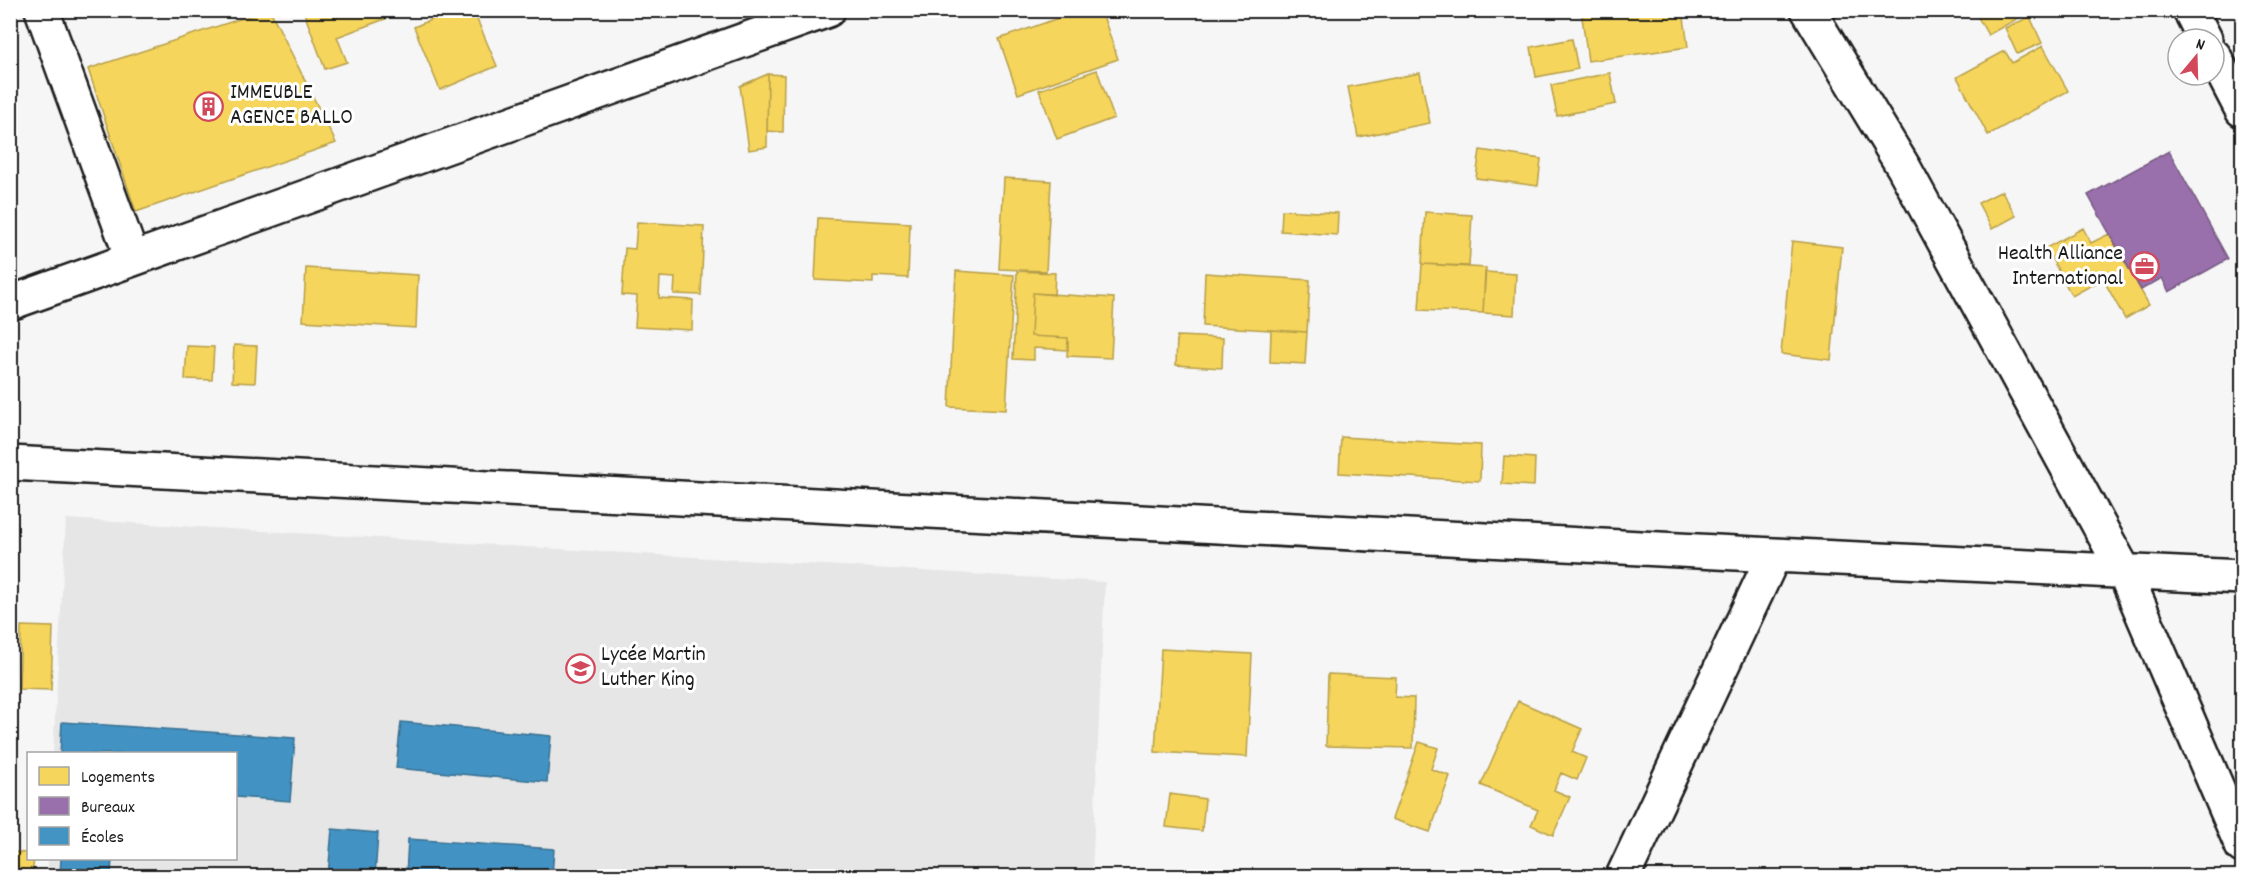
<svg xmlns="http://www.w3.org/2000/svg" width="2253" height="887" font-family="Dekko,sans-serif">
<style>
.built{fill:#e6e6e6}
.homes{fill:#f6d55c;stroke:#b59e49;stroke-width:1.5}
.offices{fill:#9970ab;stroke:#745780;stroke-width:1.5}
.schools{fill:#4393c3;stroke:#376f91;stroke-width:1.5}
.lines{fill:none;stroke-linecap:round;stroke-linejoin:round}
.minor-casing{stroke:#1c1c1c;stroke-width:38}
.minor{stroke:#fff;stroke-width:33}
.labels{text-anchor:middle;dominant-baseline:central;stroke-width:6;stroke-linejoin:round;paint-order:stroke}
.poi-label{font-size:22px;fill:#1c1c1c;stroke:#fff;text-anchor:start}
</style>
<rect width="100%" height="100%" fill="#f6f6f6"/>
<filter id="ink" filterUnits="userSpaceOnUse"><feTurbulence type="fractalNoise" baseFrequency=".0167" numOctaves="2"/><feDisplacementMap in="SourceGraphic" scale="12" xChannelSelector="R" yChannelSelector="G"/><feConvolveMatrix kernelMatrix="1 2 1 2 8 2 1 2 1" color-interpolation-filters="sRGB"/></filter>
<g filter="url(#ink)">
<path class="built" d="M66 519 1105 582 1092 876H47L48 859 236 858V754L53 753Z"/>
<path class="homes" d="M267 10H270L336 143 136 212 88 69Z
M303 10H409L337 37 347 62 325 69Z
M454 10H473L497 66 440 90 414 27Z
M1081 10H1101L1118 59 1018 94 999 39Z
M1581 10H1683L1688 47 1588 61Z
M1974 10H2022L2024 15 1988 35Z
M2030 17 2042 43 2017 54 2005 28Z
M1572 39 1578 69 1536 77 1531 47Z
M2043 46 2068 91 1988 135 1957 77 2005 51 2012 63Z
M1097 70 1114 118 1057 139 1039 90Z
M1420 73 1430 123 1358 137 1348 87Z
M1610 73 1616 104 1557 116 1551 85Z
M768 74 767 147 749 150 740 86Z
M768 74 784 75 783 132 767 131Z
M1480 150 1541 159 1538 186 1476 178Z
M1004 178 1051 181 1046 271 999 269Z
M2002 191 2016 216 1992 229 1978 203Z
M1282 210 1338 213 1337 235 1281 231Z
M1425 212 1472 215 1469 266 1422 264Z
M818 218 910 223 908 278 873 276V283L815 280Z
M637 222 704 226 701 295 674 294 675 278 660 277 659 298 693 300 692 330 635 327 637 296 622 295 625 248 635 249Z
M2083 228 2091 243 2109 234 2149 305 2125 319 2103 279 2072 296 2046 248Z
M1792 241 1842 247 1831 360 1781 354Z
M1422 264 1486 268 1483 313 1419 310Z
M306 268 418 275 416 328 303 321Z
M956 271 1014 275 1006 410 949 407Z
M1017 271 1055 273 1054 295 1033 293 1031 336 1068 338V350L1034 348V360L1013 359Z
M1485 272 1516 274 1514 315 1483 313Z
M1205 273 1310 280 1307 332 1203 326Z
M1033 293 1114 298 1111 358 1067 356 1068 338 1031 336Z
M1271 330 1307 332 1305 364 1270 362Z
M1177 336 1223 338 1222 368 1176 365Z
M234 345 257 346 255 383 232 382Z
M187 346 214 347 212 380 185 379Z
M1341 437 1481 445 1480 481 1339 473Z
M1504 456 1535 458 1534 486 1502 484Z
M21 626 53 627 51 690 19 689Z
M1161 649 1252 654 1247 757 1155 752Z
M1328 674 1396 677 1395 697 1414 698 1413 748 1326 746Z
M1518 701 1582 729 1572 752 1586 758 1577 780 1561 773 1554 790 1570 797 1553 835 1531 825 1538 810 1481 785Z
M1419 742 1438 748 1431 769 1450 776 1430 832 1392 819Z
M1170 794 1205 799 1202 831 1166 827Z
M10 852 28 853V858H34L32 876H10Z"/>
<path class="offices" d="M2169 151 2228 259 2169 292 2162 278 2141 290 2088 195Z"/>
<path class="schools" d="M62 722 295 738 290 801 236 797V754H60Z
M401 722 551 736 547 782 396 768Z
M332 829 378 833 375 876H328Z
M408 839 554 849 552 876H406Z
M61 858H112L111 876H60Z"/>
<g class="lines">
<defs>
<path id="minor" d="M42 10 132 258
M1808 10 1904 168 2125 573 2242 846
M2190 10 2205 39
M2214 56 2242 110
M10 303 828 10
M10 463 1774 555 2242 577
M1623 876 1774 555"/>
</defs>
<use href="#minor" class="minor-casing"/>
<use href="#minor" class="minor"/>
</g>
</g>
<defs>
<symbol id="building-ring" viewBox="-11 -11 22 22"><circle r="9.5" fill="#fff" stroke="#d1495b" stroke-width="1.5"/><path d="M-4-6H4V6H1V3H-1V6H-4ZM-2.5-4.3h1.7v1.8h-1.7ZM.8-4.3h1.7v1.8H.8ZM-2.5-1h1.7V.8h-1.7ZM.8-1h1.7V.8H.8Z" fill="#d1495b"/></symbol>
<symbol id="office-ring" viewBox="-11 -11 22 22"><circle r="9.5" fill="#fff" stroke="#d1495b" stroke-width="1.5"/><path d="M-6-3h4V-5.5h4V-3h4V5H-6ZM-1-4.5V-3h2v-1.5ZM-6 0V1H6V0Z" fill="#d1495b"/></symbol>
<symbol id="school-ring" viewBox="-11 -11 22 22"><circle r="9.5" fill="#fff" stroke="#d1495b" stroke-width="1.5"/><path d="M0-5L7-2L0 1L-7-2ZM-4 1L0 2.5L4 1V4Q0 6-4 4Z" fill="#d1495b"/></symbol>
</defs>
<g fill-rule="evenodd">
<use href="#building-ring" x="192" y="90" width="33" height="33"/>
<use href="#office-ring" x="2128" y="250" width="33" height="33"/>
<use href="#school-ring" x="564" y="652" width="33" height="33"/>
</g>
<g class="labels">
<g class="poi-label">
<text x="230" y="93">IMMEUBLE<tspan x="230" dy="25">AGENCE BALLO</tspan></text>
<text x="2123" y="254" text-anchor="end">Health Alliance<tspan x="2123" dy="25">International</tspan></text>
<text x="601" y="655">Lycée Martin<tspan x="601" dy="25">Luther King</tspan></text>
</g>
</g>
<rect width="2253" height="887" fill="none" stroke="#fff" stroke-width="36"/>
<rect x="18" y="18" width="2217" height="851" fill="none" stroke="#1c1c1c" stroke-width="2" filter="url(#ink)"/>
<rect x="27" y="752" width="210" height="108" fill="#ffffff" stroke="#a4a4a4" stroke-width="1.5"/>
<rect x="39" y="767" width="30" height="18" fill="#f6d55c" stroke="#a4a4a4" stroke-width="1.5"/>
<text x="81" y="782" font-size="18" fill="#1c1c1c">Logements</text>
<rect x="39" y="797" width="30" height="18" fill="#9970ab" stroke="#a4a4a4" stroke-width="1.5"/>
<text x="81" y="812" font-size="18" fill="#1c1c1c">Bureaux</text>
<rect x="39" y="827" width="30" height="18" fill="#4393c3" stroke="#a4a4a4" stroke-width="1.5"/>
<text x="81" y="842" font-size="18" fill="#1c1c1c">Écoles</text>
<g transform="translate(2196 57) rotate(19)"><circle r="28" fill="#ffffff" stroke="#a4a4a4" stroke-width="1.5"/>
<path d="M0-4.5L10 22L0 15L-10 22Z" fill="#d1495b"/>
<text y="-9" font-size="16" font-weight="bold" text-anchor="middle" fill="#1c1c1c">N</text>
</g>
</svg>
